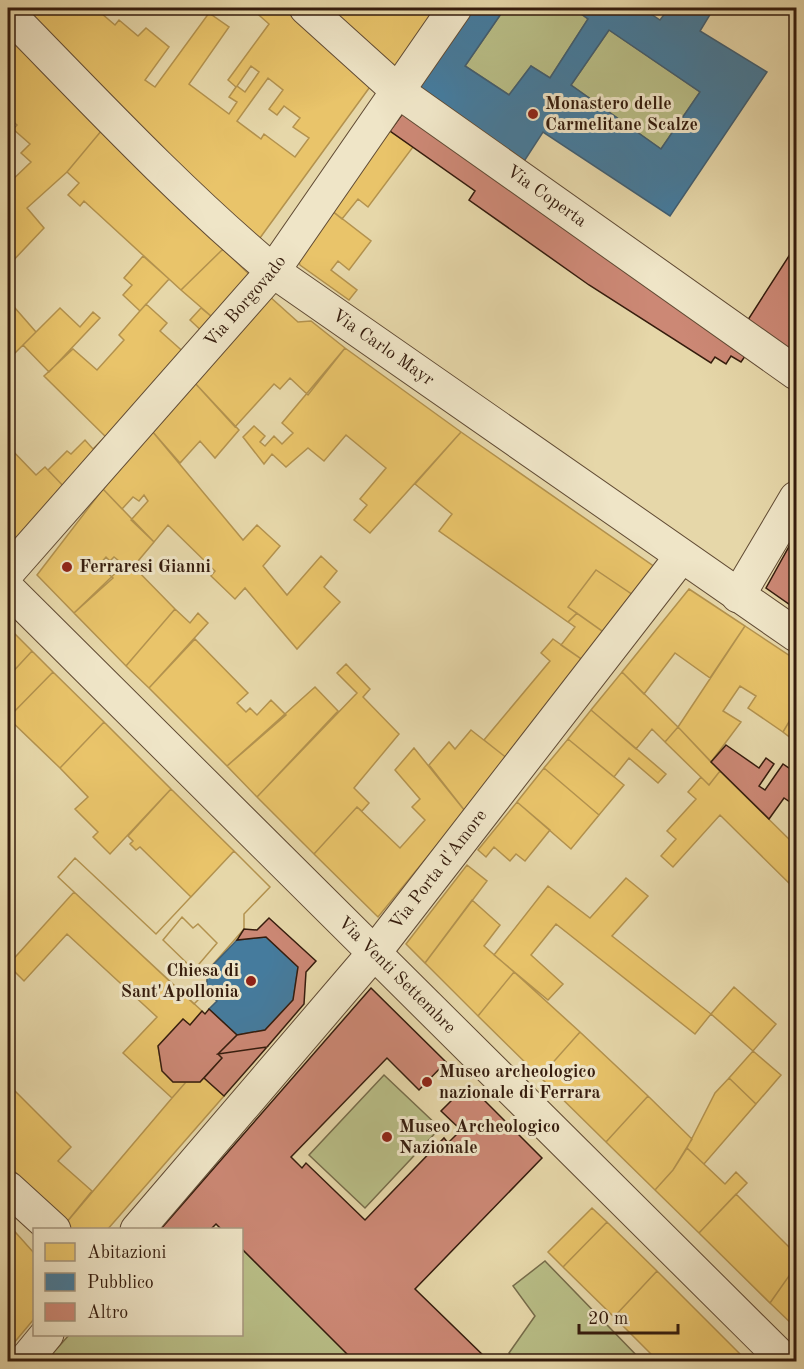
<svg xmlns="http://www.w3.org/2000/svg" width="804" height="1369" font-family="'Old Standard TT',serif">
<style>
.green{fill:#b8bd86;stroke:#766c4a;stroke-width:1.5}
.homes{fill:#e9c46a;stroke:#b3924e;stroke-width:1.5;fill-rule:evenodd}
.public{fill:#457b9d;stroke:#405e72;stroke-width:1.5;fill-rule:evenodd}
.building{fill:#cc8875;stroke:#351c0d;stroke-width:1.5}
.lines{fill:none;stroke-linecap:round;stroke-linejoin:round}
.minor-casing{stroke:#614b34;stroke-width:35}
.minor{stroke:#efe5c7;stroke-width:33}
.poi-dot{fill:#8f2418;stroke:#efe5c7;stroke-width:2}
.labels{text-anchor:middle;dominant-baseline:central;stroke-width:6;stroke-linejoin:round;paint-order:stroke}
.poi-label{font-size:18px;font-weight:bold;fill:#351c0d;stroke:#efe5c7;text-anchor:start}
.street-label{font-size:18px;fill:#351c0d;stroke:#efe5c7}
</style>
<rect width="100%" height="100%" fill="#e6d7a9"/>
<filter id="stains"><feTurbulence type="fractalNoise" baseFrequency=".00333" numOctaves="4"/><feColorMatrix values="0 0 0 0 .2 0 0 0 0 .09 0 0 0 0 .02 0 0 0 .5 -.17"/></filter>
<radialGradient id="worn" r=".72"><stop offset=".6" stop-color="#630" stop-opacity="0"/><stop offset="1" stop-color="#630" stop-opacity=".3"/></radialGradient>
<path class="green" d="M505 8H573L588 19 550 78 531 66 509 95 465 66Z
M609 30 700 92 661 149 571 85Z
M384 1075 440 1128 365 1208 309 1155Z
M242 1249 355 1361 45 1362 69 1335 242 1334Z
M545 1261 642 1361H518L509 1353 535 1316 513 1286Z"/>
<path class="homes" d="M21 8H95L115 25 119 20 138 36 146 28 169 47 145 80 155 87 209 13 229 27 189 84 229 114 237 102 229 97 236 87 228 80 269 24 251 8H289L372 84 257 242ZM251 66 259 72 245 92 237 86ZM268 78 283 90 269 109 277 115 284 106 300 118 293 127 309 138 295 157 264 134 261 139 237 121Z
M320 8H441L394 74Z
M8 38 102 130 67 172 27 208 44 228 8 266V184L31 162 21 153 30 144 13 129 17 125 8 117Z
M102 130 223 249 181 290 84 201 80 206 68 195 79 183 67 172Z
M390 131 413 147 368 207 358 199 342 219 331 210Z
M331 210 371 241 349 270 338 261 331 270 357 290 349 300 300 265 297 256Z
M223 249 255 280 218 322 181 290Z
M143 256 169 279 140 311 123 295 132 285 124 278Z
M269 296 298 322 311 321 345 348 308 395 290 378 280 389 274 384 235 427 194 382Z
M8 300 36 332 8 360Z
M146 304 167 323 160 331 188 356 111 442 44 376 73 349 97 370 124 340 119 335Z
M60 308 80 327 93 312 100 318 49 372 23 345Z
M201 308 218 322 206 335 190 320Z
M345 348 461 432 370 533 354 520 367 505 360 499 386 468 346 435 324 461 308 448 286 467 272 454 264 464 243 437 254 426 265 436 260 442 265 446 274 436 282 444 293 433 282 423Z
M194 382 239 430 215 458 200 441 180 463 152 431Z
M152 431 243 540 257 525 280 546 263 566 287 595 321 556 337 571 324 587 340 602 297 649 245 588 235 599 211 576 215 571 168 525 154 542 131 520 148 501 144 495 139 501 133 497 122 509 103 489Z
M461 432 662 572 639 599 596 570 568 607 577 613 568 622 439 531 452 514 415 484Z
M105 437 68 491 48 470 67 451 71 454 85 440 93 449Z
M8 446 36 475 45 467 68 491 8 549Z
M103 489 154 542 133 567 128 561 124 565 114 557 110 561 106 557 99 565 113 578 74 613 37 575Z
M128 561 175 609 126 666 74 613Z
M596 570 639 599 609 636 568 607Z
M689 589 745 626 710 678 675 653 644 694 622 672Z
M175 609 190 623 198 613 208 623 149 688 126 666Z
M577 613 609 636 587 663 561 645 575 627 568 622Z
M745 626 796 660V710L783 732 748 708 756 696 740 686 723 711 741 722 711 762 678 727Z
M8 627 32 651 8 677Z
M195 639 248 693 237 703 246 712 250 708 257 715 271 700 286 715 227 766 149 688Z
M553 639 587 663 508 759 484 740 550 661 541 653Z
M32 651 53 672 8 718V677Z
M346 664 370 689 363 697 399 734 354 788 369 803 362 811 357 807 314 854 257 797 357 693 337 673Z
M53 672 104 722 60 768 8 718Z
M622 672 678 727 665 742 652 729 636 749 591 710Z
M315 687 338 711 257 797 227 766Z
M591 710 666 774 658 783 629 758 614 777 568 739Z
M796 710V742L783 732Z
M104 722 171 789 110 854 93 837 98 832 75 809 88 797 60 768Z
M678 727 720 771 709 785 665 742Z
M471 730 508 759 465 811 429 765 449 742 455 749Z
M568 739 624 785 599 815 544 768Z
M414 748 465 811 378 917 314 854 357 807 400 848 425 820 412 807 420 799 395 770Z
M544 768 599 815 571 849 517 802Z
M720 771 796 846V890L720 815 673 867 661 856 676 839 667 831 696 799 688 792 701 777 709 785Z
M171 789 234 851 191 897 140 847 136 850 130 844 133 841 128 836Z
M517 802 550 830 525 861 516 854 510 861 494 847 486 857 478 850Z
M234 851 270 887 244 914V929L208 970 206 992 194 1004 58 877 75 858 156 934ZM182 917 193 928 198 924 217 943 194 970 163 940Z
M234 851 270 887 244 914V929L208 970 206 992 194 1004 58 877 75 858 156 934Z
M467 865 487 881 425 963 406 944Z
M626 878 648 896 612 936 711 1014 695 1034 556 924 531 955 563 984 548 1000 494 955 548 886 590 918Z
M74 892 202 1011 190 1025 183 1019 158 1046 162 1071 173 1082H186L172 1098 123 1053 157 1017 67 934 24 981 8 965Z
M472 900 500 925 484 946 514 972 478 1016 425 963Z
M182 917 193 928 198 924 217 943 194 970 163 940Z
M514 972 580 1032 540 1077 478 1016Z
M734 987 776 1024 753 1051 711 1014Z
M580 1032 648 1096 606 1142 540 1077Z
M753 1051 781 1075 756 1104 729 1078Z
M204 1078 224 1096 107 1230H73L66 1223 172 1098 186 1082H200Z
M729 1078 756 1104 704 1164 687 1148 715 1093Z
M8 1084 71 1147 58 1161 92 1191 66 1223 8 1165Z
M648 1096 692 1139 673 1170 655 1190 606 1142Z
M687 1148 725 1184 736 1172 747 1183 699 1233 655 1190 673 1170Z
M736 1194 796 1254V1266L770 1303 699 1233Z
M592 1208 607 1222 563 1267 548 1252Z
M607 1222 657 1271 614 1317 563 1267Z
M8 1224 34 1253V1319L8 1350Z
M796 1266V1328L770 1303Z
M657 1271 748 1362H659L614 1317Z"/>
<path class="public" d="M467 8H505L465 66 509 95 531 66 550 78 588 19 573 8H642L660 20 669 8H714L700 31 767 72 670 216 543 132 523 163 416 87ZM609 30 700 92 661 149 571 85Z
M266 937 298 967 293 1000 265 1030 237 1035 209 1009 217 1001 206 992 208 970 237 940Z"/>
<path class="building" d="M406 109 748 352 741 362 731 356 726 364 715 357 711 363 589 285 469 200 475 191 390 131Z
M796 245V361L744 326Z
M796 534V609L766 588Z
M726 745 759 768 766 758 774 764 759 786 765 790 783 764 796 773V806L784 798 769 819 711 762Z
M269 918 316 961 306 972 304 1004 267 1047 218 1054 237 1035 265 1030 293 1000 298 967 266 937 237 940 244 929 257 930Z
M371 988 446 1062 419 1090 387 1058 291 1157 302 1168 306 1163 365 1220 444 1138 448 1143 461 1130 441 1111 468 1084 542 1158 415 1289 488 1360 486 1362H355L242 1249V1230H222L216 1224 210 1230H160Z
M209 1009 237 1035 218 1054 222 1058 200 1082H173L162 1071 158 1046 183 1019 190 1025 202 1011 205 1014Z
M267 1047 224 1096 204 1078 222 1058 218 1054Z"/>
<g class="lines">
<defs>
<g id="minor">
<path id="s1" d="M306 8 399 92 796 373"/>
<path id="s2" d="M8 13C94 101 179 192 273 271L796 635"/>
<path id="s3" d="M8 572 273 271 455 8"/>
<path id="s4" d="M8 589 786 1362"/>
<path d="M738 596 796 498"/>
<path d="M8 1188 54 1230"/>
<path id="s5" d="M137 1230 374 953 681 557"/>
<path d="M24 1362 47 1334"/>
</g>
</defs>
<use href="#minor" class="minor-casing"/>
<use href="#minor" class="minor"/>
</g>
<g class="poi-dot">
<circle cx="533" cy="114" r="6"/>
<circle cx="67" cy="567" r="6"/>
<circle cx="251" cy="981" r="6"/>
<circle cx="427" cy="1082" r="6"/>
<circle cx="387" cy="1137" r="6"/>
</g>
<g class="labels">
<g class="poi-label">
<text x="545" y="104">Monastero delle<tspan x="545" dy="21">Carmelitane Scalze</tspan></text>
<text x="79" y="567">Ferraresi Gianni</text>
<text x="239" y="971" text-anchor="end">Chiesa di<tspan x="239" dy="21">Sant'Apollonia</tspan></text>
<text x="439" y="1072">Museo archeologico<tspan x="439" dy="21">nazionale di Ferrara</tspan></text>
<text x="399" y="1127">Museo Archeologico<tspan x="399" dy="21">Nazionale</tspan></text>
</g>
<g class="street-label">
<text stroke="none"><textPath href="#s1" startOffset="306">Via Coperta</textPath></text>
<text stroke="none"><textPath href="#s3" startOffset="360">Via Borgovado</textPath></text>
<text stroke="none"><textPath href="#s2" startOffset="504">Via Carlo Mayr</textPath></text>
<text stroke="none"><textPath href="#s5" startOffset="470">Via Porta d'Amore</textPath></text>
<text stroke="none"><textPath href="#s4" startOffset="548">Via Venti Settembre</textPath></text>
</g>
</g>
<rect width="804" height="1369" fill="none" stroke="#e6d7a9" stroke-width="30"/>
<rect x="9" y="9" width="786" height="1351" fill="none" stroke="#351c0d" stroke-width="3"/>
<rect x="15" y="15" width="774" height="1339" fill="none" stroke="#351c0d" stroke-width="1.5"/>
<rect x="33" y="1228" width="210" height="108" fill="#efe5c7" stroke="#a5957d" stroke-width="1.5"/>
<rect x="45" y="1243" width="30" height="18" fill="#e9c46a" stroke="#a5957d" stroke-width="1.5"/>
<text x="87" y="1258" font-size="18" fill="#351c0d">Abitazioni</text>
<rect x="45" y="1273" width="30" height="18" fill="#457b9d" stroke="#a5957d" stroke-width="1.5"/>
<text x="87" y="1288" font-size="18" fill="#351c0d">Pubblico</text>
<rect x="45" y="1303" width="30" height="18" fill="#cc8875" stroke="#a5957d" stroke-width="1.5"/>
<text x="87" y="1318" font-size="18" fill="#351c0d">Altro</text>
<path d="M579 1324v9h99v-9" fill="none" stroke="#351c0d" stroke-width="3"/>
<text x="588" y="1324" font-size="18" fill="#351c0d" stroke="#efe5c7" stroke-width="4.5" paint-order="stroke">20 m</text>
<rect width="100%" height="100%" filter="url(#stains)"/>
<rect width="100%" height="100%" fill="url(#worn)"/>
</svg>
